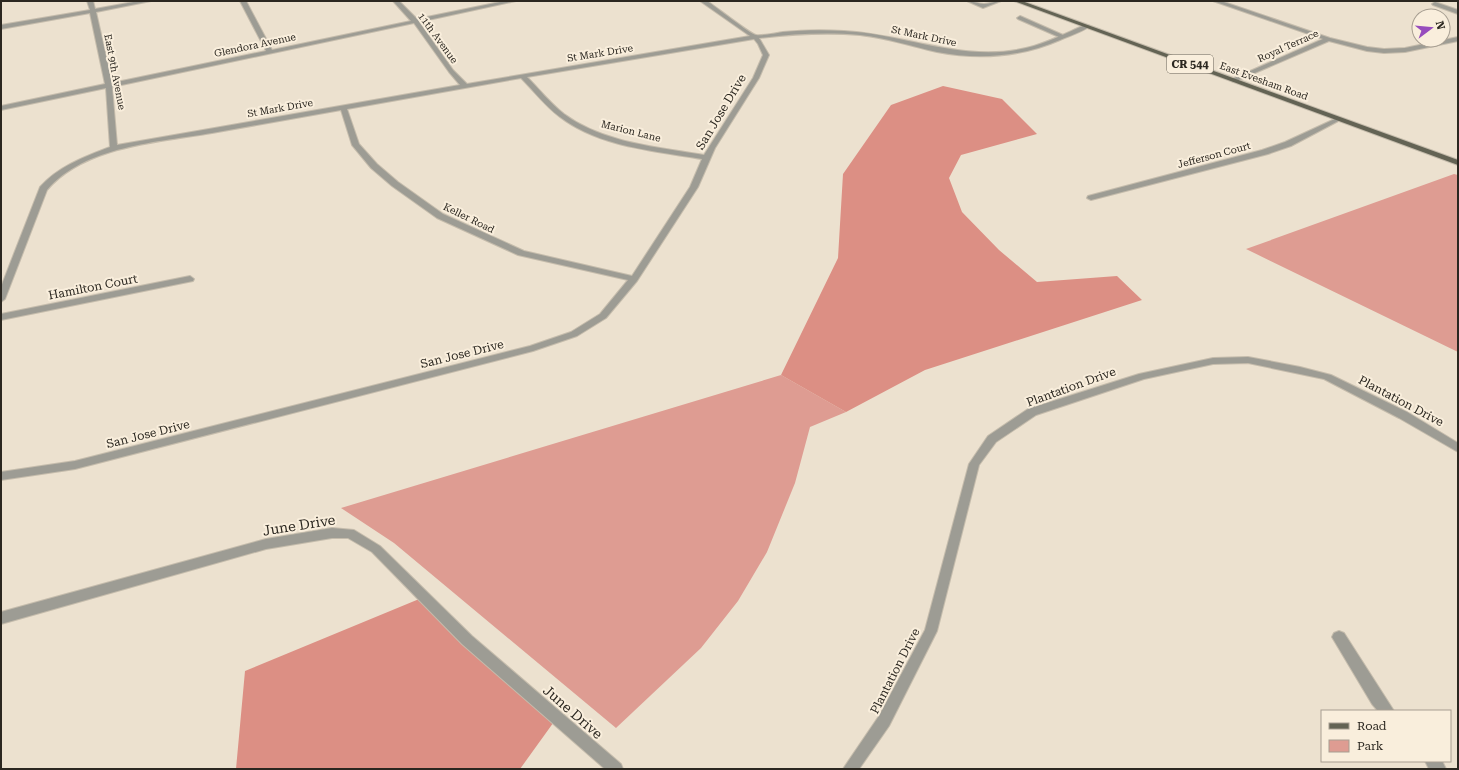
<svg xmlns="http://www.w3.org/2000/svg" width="1459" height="770" font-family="'Roboto Serif',serif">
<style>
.green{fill:#de9c92}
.forest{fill:#dc8f84}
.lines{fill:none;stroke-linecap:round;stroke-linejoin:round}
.lane-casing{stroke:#c5bcac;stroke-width:2}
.street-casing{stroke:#c5bcac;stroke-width:2}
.primary-casing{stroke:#c5bcac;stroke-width:2}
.lane{fill:#9d9c94;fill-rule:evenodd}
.street{fill:#9d9c94;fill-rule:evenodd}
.primary{fill:#636354;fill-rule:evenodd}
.labels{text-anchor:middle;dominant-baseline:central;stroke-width:4;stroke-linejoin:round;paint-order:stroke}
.far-street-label{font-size:10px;fill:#2b2720;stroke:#f9eedc}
.shield{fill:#f9eedc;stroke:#696358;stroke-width:1}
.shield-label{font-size:11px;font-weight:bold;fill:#2b2720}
.street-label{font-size:12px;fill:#2b2720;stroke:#f9eedc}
.near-street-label{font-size:14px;fill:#2b2720;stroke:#f9eedc}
</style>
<rect width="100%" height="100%" fill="#ece1cf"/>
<path class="green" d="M1454 174 1458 175V352L1246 249Z
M781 375 846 412 810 427 795 483 767 552 738 601 701 648 616 728 394 543 341 508Z"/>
<path class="forest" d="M943 86 1002 99 1037 134 961 155 949 178 962 212 999 250 1037 282 1117 276 1142 300 925 370 846 412 781 375 838 258 843 174 891 105Z
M424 597 556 719 520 769H236L245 671Z"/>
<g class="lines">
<defs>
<path id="lane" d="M967 1C973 1 979 4 984 4 990 4 995 1 1001 1L983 8Z
M1020 16 1063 35 1064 36 1059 37 1018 19 1017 18Z"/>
<path id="street" d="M87 1H93L95 9 139 1H151L96 12 112 83 266 51 240 1H246L272 50 411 21 393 1H399L417 19 505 1H516L419 22 453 70 467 84 750 36 700 1H707C715 6 750 34 756 35 762 36 777 33 783 32 804 30 824 30 844 31 905 34 964 63 1026 48 1047 43 1066 33 1085 25L1090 26C1082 32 1069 36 1060 40 1021 57 979 60 937 52 911 46 886 38 860 35 826 32 793 34 759 38L769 55 759 78 715 148 698 187 637 281 606 318 577 336 533 351 75 469 1 480V472L75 461 530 346 571 332 600 314 628 280 518 255 437 218 392 186 371 168 352 145 341 110C298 118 255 125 212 133 159 142 84 146 47 190L5 299 1 302V287L40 187C59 166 84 157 110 147L106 88 1 110V106L105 84 90 13 1 29V25L90 10ZM414 23 449 72 460 85 117 145 112 87ZM754 39 758 44 763 55 753 78 704 155C658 147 603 143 564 114 550 103 539 89 527 77ZM521 78C534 91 545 106 560 117 599 147 655 151 702 159L690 187 632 276 524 251 443 214 398 182 377 164 359 144 347 109Z
M1213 1H1221L1330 38 1367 47 1384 49 1405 48 1458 37V41L1405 52 1384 53 1367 51 1329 41 1234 82 1232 81V79L1323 39Z
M1435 2 1458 10V14L1433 5 1432 4Z
M1337 118 1342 119 1291 146 1268 154 1091 200 1087 198 1088 196 1262 150 1285 142Z
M190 276 194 279 193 281 1 320V314Z
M1248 357 1300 367 1331 375 1407 412 1458 443V452L1399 418 1324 379 1248 363 1213 364 1144 379 1036 415 996 442 979 465 937 631 889 726 859 769H843L879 716 925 630 969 464 988 436 1028 409 1139 374 1213 358Z
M332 528 354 530 380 546 472 636 621 764 623 769H605L462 644 372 552 348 538H332L266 549 1 624V612L266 539Z
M1339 631 1344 633 1394 711H1378L1372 704 1332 637 1334 633Z
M1425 761H1442L1446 769H1429Z"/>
<path id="primary" d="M1014 1H1022L1458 160V165Z"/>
</defs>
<use href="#lane" class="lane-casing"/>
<use href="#street" class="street-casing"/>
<use href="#primary" class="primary-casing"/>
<use href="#lane" class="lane"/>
<use href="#street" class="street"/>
<use href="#primary" class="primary"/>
</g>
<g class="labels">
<g class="far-street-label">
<text transform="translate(924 36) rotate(12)">St Mark Drive</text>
<text transform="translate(438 38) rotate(54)">11th Avenue</text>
<text transform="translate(255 45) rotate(-12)">Glendora Avenue</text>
<text transform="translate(1288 46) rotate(-24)">Royal Terrace</text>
<text transform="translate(600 53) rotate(-9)">St Mark Drive</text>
<text transform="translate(115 72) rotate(79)">East 9th Avenue</text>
<text transform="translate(1264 81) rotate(20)">East Evesham Road</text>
<text transform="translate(280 108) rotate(-10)">St Mark Drive</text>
<text transform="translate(631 131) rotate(14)">Marion Lane</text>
<text transform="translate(1214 155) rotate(-15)">Jefferson Court</text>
<text transform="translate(469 218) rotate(26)">Keller Road</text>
</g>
<rect class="shield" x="1167" y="55" width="46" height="18" rx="3"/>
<g class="shield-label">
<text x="1190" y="64">CR 544</text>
</g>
<g class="street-label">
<text transform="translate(721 112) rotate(-59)">San Jose Drive</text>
<text transform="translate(93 287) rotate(-11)">Hamilton Court</text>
<text transform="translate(462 354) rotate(-14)">San Jose Drive</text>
<text transform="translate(1071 387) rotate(-20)">Plantation Drive</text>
<text transform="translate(1401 401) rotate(28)">Plantation Drive</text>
<text transform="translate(148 434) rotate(-14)">San Jose Drive</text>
<text transform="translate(895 671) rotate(-63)">Plantation Drive</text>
</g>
<g class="near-street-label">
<text transform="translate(299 525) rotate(-9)">June Drive</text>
<text transform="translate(573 712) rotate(41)">June Drive</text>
</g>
</g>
<rect width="1459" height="770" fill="none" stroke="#2b2720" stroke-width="4"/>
<rect x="1321" y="710" width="130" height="52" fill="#f9eedc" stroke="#a79e91"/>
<rect x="1329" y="723" width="20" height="6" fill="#636354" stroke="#a79e91"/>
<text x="1357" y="730" font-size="12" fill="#2b2720">Road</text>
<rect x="1329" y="740" width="20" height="12" fill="#de9c92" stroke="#a79e91"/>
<text x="1357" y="750" font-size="12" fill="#2b2720">Park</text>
<g transform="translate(1431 28) rotate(74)"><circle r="19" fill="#f9eedc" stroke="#a79e91"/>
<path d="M0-3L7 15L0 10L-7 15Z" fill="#974cbd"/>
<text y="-6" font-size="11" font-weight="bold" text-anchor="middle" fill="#2b2720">N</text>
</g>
</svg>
